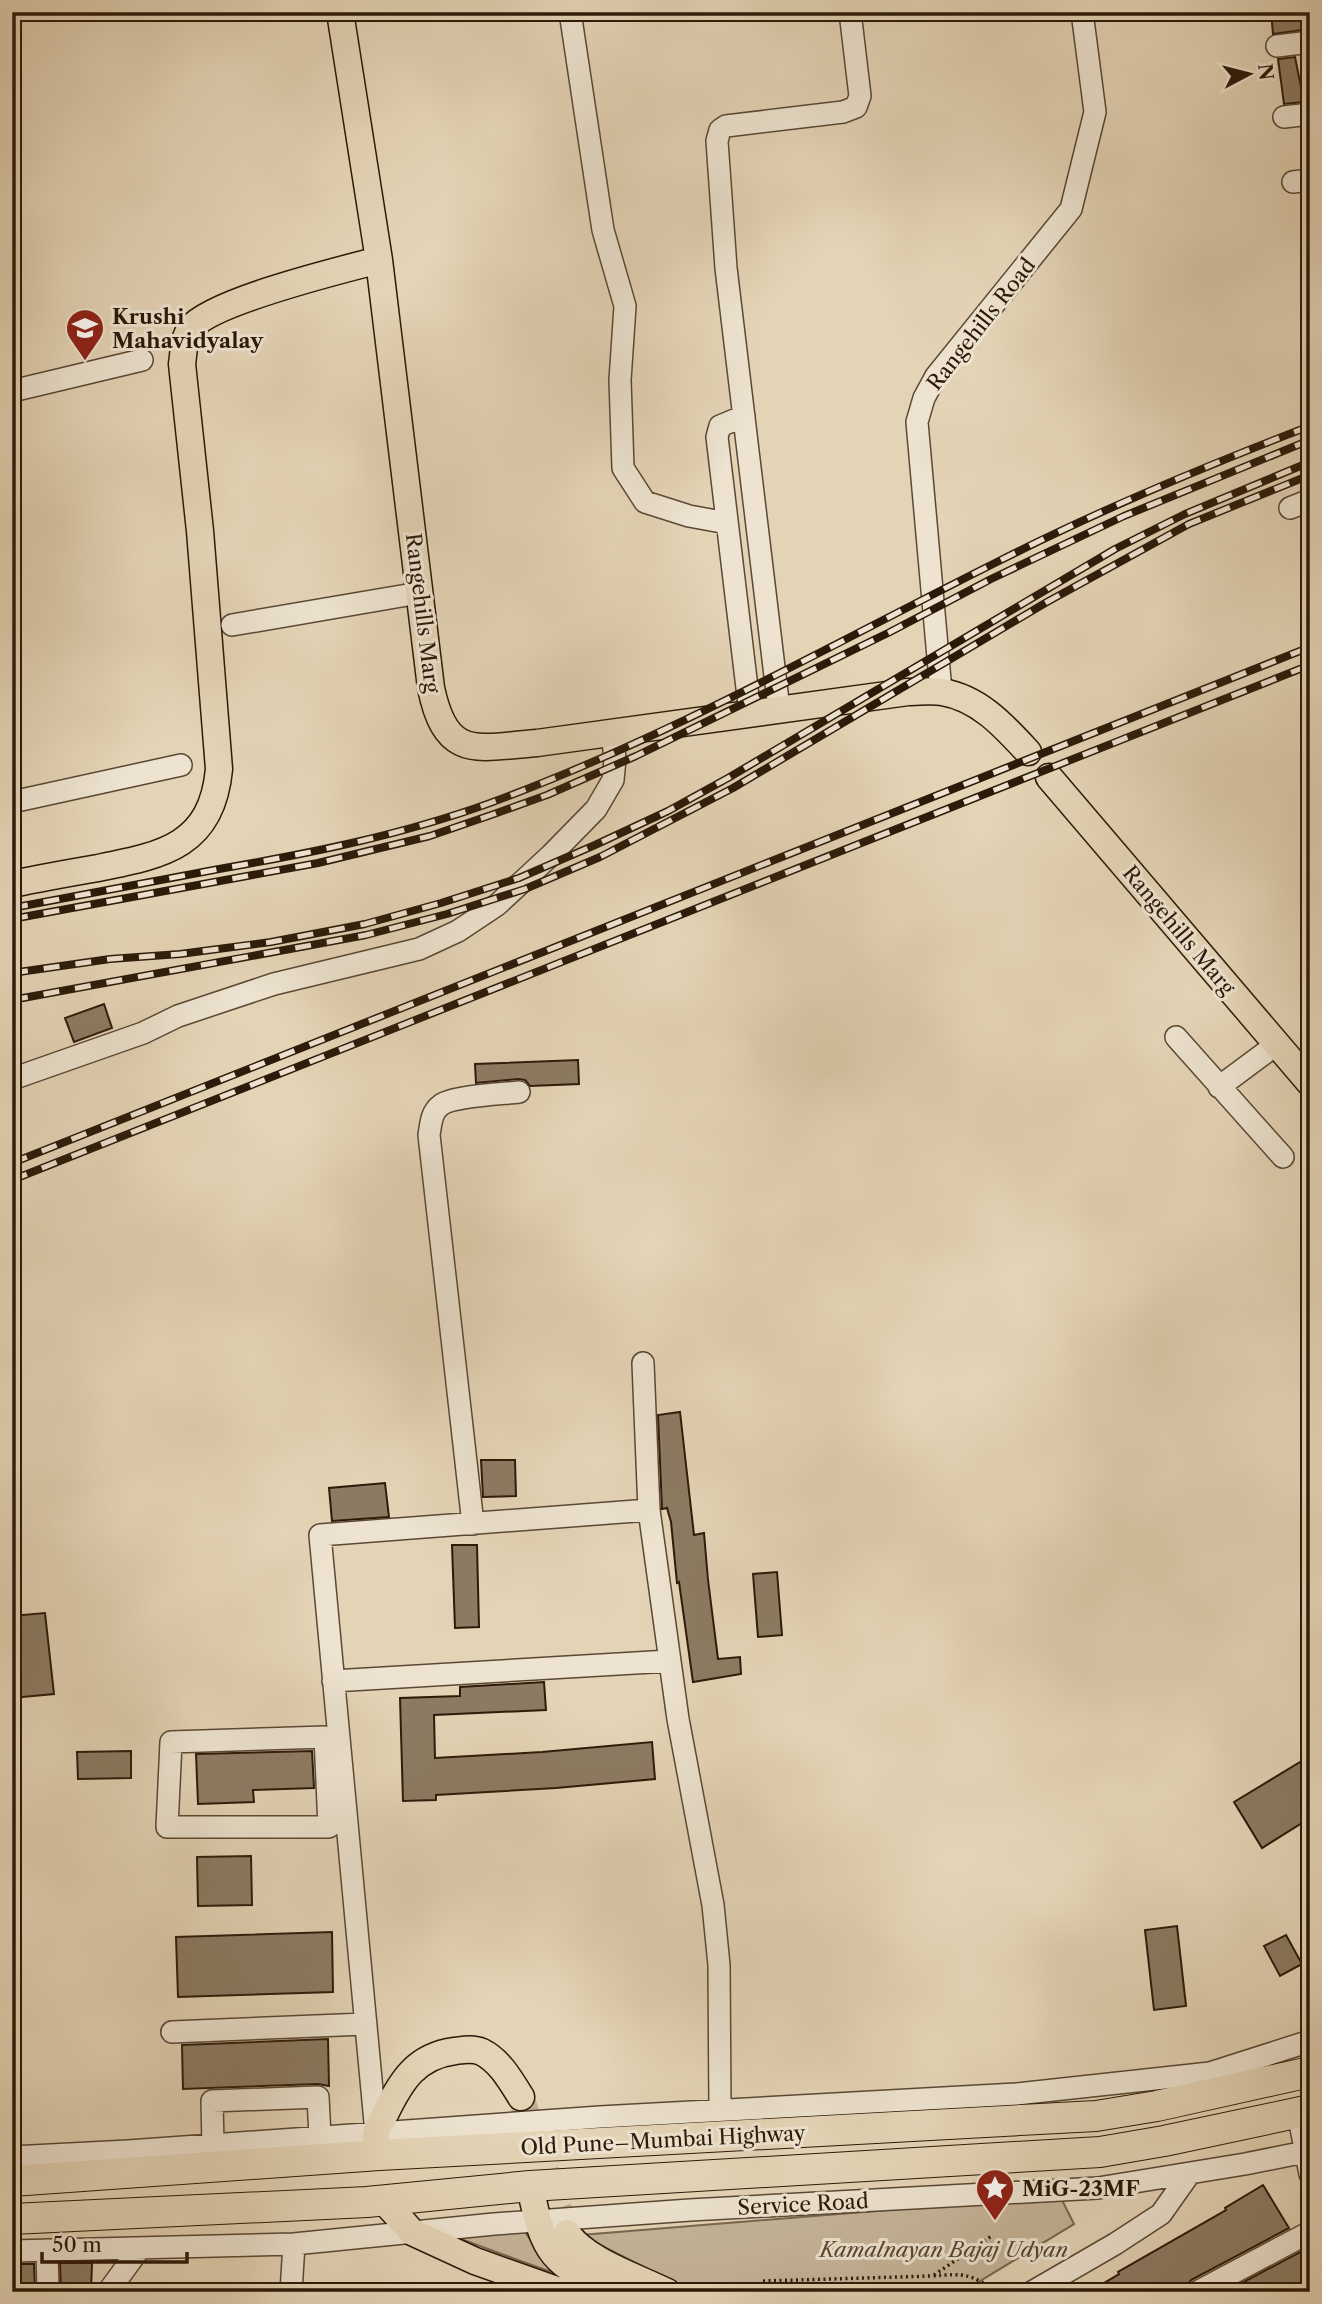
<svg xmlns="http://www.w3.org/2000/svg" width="1322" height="2304" font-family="'Libre Caslon Text',serif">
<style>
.green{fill:#c5b499;stroke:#786751;stroke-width:2}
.building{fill:#8c7b63;stroke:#2c1a09;stroke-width:2}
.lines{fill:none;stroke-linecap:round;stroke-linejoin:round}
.major-tunnel{stroke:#bfaf93;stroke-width:26;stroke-dasharray:26 13;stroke-linecap:butt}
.minor-casing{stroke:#5a4834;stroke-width:24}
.major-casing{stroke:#2c1a09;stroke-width:29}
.highway-casing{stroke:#2c1a09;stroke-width:32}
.path{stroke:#2c1a09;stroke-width:3.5;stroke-dasharray:2 3.5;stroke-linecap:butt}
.minor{stroke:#ede3d0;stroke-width:21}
.major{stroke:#e4d4b6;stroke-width:26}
.highway{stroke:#e4d4b6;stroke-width:30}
.rail-casing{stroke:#2c1a09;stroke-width:8}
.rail{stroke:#ede3d0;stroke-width:5;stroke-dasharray:16;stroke-linecap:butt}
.labels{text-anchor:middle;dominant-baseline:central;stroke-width:6;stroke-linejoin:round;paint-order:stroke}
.poi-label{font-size:21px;font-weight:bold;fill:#2c1a09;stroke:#ede3d0;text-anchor:start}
.street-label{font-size:21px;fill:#2c1a09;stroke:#ede3d0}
.park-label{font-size:21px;font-style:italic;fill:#5a4834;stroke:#ede3d0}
</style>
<rect width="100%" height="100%" fill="#e4d4b6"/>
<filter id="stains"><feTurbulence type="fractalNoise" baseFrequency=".00286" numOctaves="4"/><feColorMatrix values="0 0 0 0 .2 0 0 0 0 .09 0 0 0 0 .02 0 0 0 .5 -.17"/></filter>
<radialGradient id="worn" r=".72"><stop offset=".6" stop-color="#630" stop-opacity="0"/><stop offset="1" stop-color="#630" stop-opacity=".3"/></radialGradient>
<path class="green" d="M1060 2196 1074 2224 962 2292H692L581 2235Z
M524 2230 551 2272 450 2235Z"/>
<path class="building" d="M1271 12H1310V29L1273 34Z
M1295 57 1304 102 1284 104 1278 59Z
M104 1004 112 1028 74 1042 65 1018Z
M578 1060 579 1084 530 1086 525 1080 518 1079 476 1083 475 1064Z
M680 1412 694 1535 704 1533 708 1580 718 1659 740 1657 741 1674 693 1682 679 1582 677 1583 671 1522 667 1508 662 1509 658 1415Z
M481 1460H515L516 1496 483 1497Z
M385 1483 389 1517 332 1521 329 1488Z
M452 1545H477L479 1627 455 1628Z
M777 1572 782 1635 758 1637 753 1574Z
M45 1613 54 1694 12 1698V1616Z
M544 1682 546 1710 434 1715 435 1758 542 1752 652 1742 655 1779 556 1788 436 1795V1800L403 1801 400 1698 460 1696V1687Z
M131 1751V1778L78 1779 77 1752Z
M312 1751 314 1788 253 1790 254 1802 198 1804 196 1754Z
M1310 1756V1818L1262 1848 1234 1802Z
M251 1856 252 1905 198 1906 197 1857Z
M1177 1926 1186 2006 1154 2010 1145 1930Z
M332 1932 333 1992 178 1997 176 1937Z
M1286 1935 1302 1964 1280 1976 1264 1946Z
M328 2039 329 2086 318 2084 183 2089 182 2045Z
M1263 2185 1289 2228 1191 2280 1182 2292H1089L1119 2274 1118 2272 1226 2210 1225 2208Z
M1302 2251 1310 2264V2292H1225Z
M60 2263H92L91 2292H61Z
M12 2264H34L35 2292H12Z"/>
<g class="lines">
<path class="major-tunnel" d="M521 2097 567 2233"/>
<defs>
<path id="minor" d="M570 12 603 230 625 306 620 380 623 468 645 502 689 516 727 523
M1277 46 1310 42
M1284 117 1310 114
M1293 182 1310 180
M12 391 142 360
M744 416 720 426 717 437 750 713
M1290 508 1310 500
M232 625 419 593
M941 691 917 422 924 398 936 376 1071 209 1095 112 1082 12
M779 709 726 268 717 141 720 130 726 126 843 112 856 107 860 96 850 12
M12 802 181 765
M1176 1037 1283 1157
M12 1079 143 1033 178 1016 274 984 419 949 458 931 497 905 551 855 596 809 613 780 615 759 612 732
M1219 1087 1277 1044
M643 1363 649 1510 678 1719 713 1905 719 1965 720 2110
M473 1524 429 1135C431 1124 431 1112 441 1105 453 1096 502 1094 519 1092
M333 1681 669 1661
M325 1737 329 1827H167L171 1742Z
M172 2032 365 2024
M1298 2113 1310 2174
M376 2133 320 1535 649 1510
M213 2145 212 2101 318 2097 320 2137
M12 2157 128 2151 600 2117 1016 2094 1210 2073 1310 2041
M47 2250 48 2292
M12 2251 294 2244 494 2224 690 2210 1098 2188 1245 2164 1310 2151
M108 2292 140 2248
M291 2292 294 2244
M1032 2292 1115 2244 1161 2214 1190 2173
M1197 2292 1310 2232"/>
<path id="major" d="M340 12 379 260 431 688C446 760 475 748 537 743L908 692C919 692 931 690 942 692 979 698 1004 726 1028 752
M1049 777 1310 1083
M12 884C41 878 69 873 98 868 163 855 212 846 219 769L200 531 182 364C184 352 183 338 191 328 213 301 341 270 379 260
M379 2155C378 2149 375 2140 376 2134 377 2127 383 2119 385 2114 401 2081 416 2056 455 2051 463 2050 473 2048 482 2052 500 2061 511 2081 521 2097
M530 2186C544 2256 552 2263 615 2292
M384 2201 412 2232 475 2261 562 2292
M567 2233C586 2261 637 2277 667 2292"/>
<path id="highway" d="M12 2181 379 2155 1096 2116 1157 2106 1310 2072
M12 2219 367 2202 530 2186 1100 2152 1164 2141 1310 2110"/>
</defs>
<use href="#minor" class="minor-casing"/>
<use href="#major" class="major-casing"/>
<use href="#highway" class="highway-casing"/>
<path class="path" d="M934 2275 993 2235
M763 2281 932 2276C966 2273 970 2274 998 2292"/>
<use href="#minor" class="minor"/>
<use href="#major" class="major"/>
<use href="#highway" class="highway"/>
<defs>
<path id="rail" d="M12 908C81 895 150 882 219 869 311 853 402 835 490 803 665 739 829 646 995 563 1097 511 1203 467 1310 426
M12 919 318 863 430 836 494 814 547 795 636 756 890 632 991 579 1124 516 1310 440
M12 973 110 959 180 954 271 942 365 924 441 903 519 878 595 845 668 811 728 778 1115 549 1185 514 1310 462
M12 1000 366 935 447 914 525 889 600 857 733 788 1047 602 1189 524 1310 475
M12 1163 1310 647
M12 1180 1310 665"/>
</defs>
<use href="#rail" class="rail-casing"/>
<use href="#rail" class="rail"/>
</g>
<defs>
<symbol id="university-pin" viewBox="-11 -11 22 30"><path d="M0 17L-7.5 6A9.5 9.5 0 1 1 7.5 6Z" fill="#8f2418" stroke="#ede3d0"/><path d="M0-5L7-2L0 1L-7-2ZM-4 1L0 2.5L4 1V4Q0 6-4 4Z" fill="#fff"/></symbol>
<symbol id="sight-pin" viewBox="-11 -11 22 30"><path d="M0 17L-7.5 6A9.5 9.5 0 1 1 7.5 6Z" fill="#8f2418" stroke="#ede3d0"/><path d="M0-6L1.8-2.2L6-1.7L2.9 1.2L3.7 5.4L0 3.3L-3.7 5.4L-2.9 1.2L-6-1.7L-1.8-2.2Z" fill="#fff"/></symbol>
</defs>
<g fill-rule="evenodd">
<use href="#university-pin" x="63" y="306" width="44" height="60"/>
<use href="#sight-pin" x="973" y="2166" width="44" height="60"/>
</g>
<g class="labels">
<g class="poi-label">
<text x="112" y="316">Krushi<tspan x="112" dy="24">Mahavidyalay</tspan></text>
<text x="1022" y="2188">MiG-23MF</text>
</g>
<g class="street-label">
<text transform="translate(981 324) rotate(-52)">Rangehills Road</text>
<text transform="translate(423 613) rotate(83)">Rangehills Marg</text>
<text transform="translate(1179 930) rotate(50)">Rangehills Marg</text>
<text transform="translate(663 2140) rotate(-3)">Old Pune–Mumbai Highway</text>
<text transform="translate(803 2204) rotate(-3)">Service Road</text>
</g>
<g class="park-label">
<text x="944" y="2249">Kamalnayan Bajaj Udyan</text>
</g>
</g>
<rect width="1322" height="2304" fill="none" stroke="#e4d4b6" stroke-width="42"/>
<rect x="14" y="14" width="1294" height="2276" fill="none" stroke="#2c1a09" stroke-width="3.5"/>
<rect x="21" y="21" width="1280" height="2262" fill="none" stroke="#2c1a09" stroke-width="2"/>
<g transform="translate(1249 74) rotate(83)" stroke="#ede3d0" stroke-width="5" paint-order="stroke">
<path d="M0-5L12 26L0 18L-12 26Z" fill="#2c1a09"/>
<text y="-10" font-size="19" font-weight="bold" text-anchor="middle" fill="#2c1a09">N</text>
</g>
<path d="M42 2252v10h145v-10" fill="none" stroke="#2c1a09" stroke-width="3.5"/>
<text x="52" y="2252" font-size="21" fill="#2c1a09" stroke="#ede3d0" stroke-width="5" paint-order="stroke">50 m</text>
<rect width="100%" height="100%" filter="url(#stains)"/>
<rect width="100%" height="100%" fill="url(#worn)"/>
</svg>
